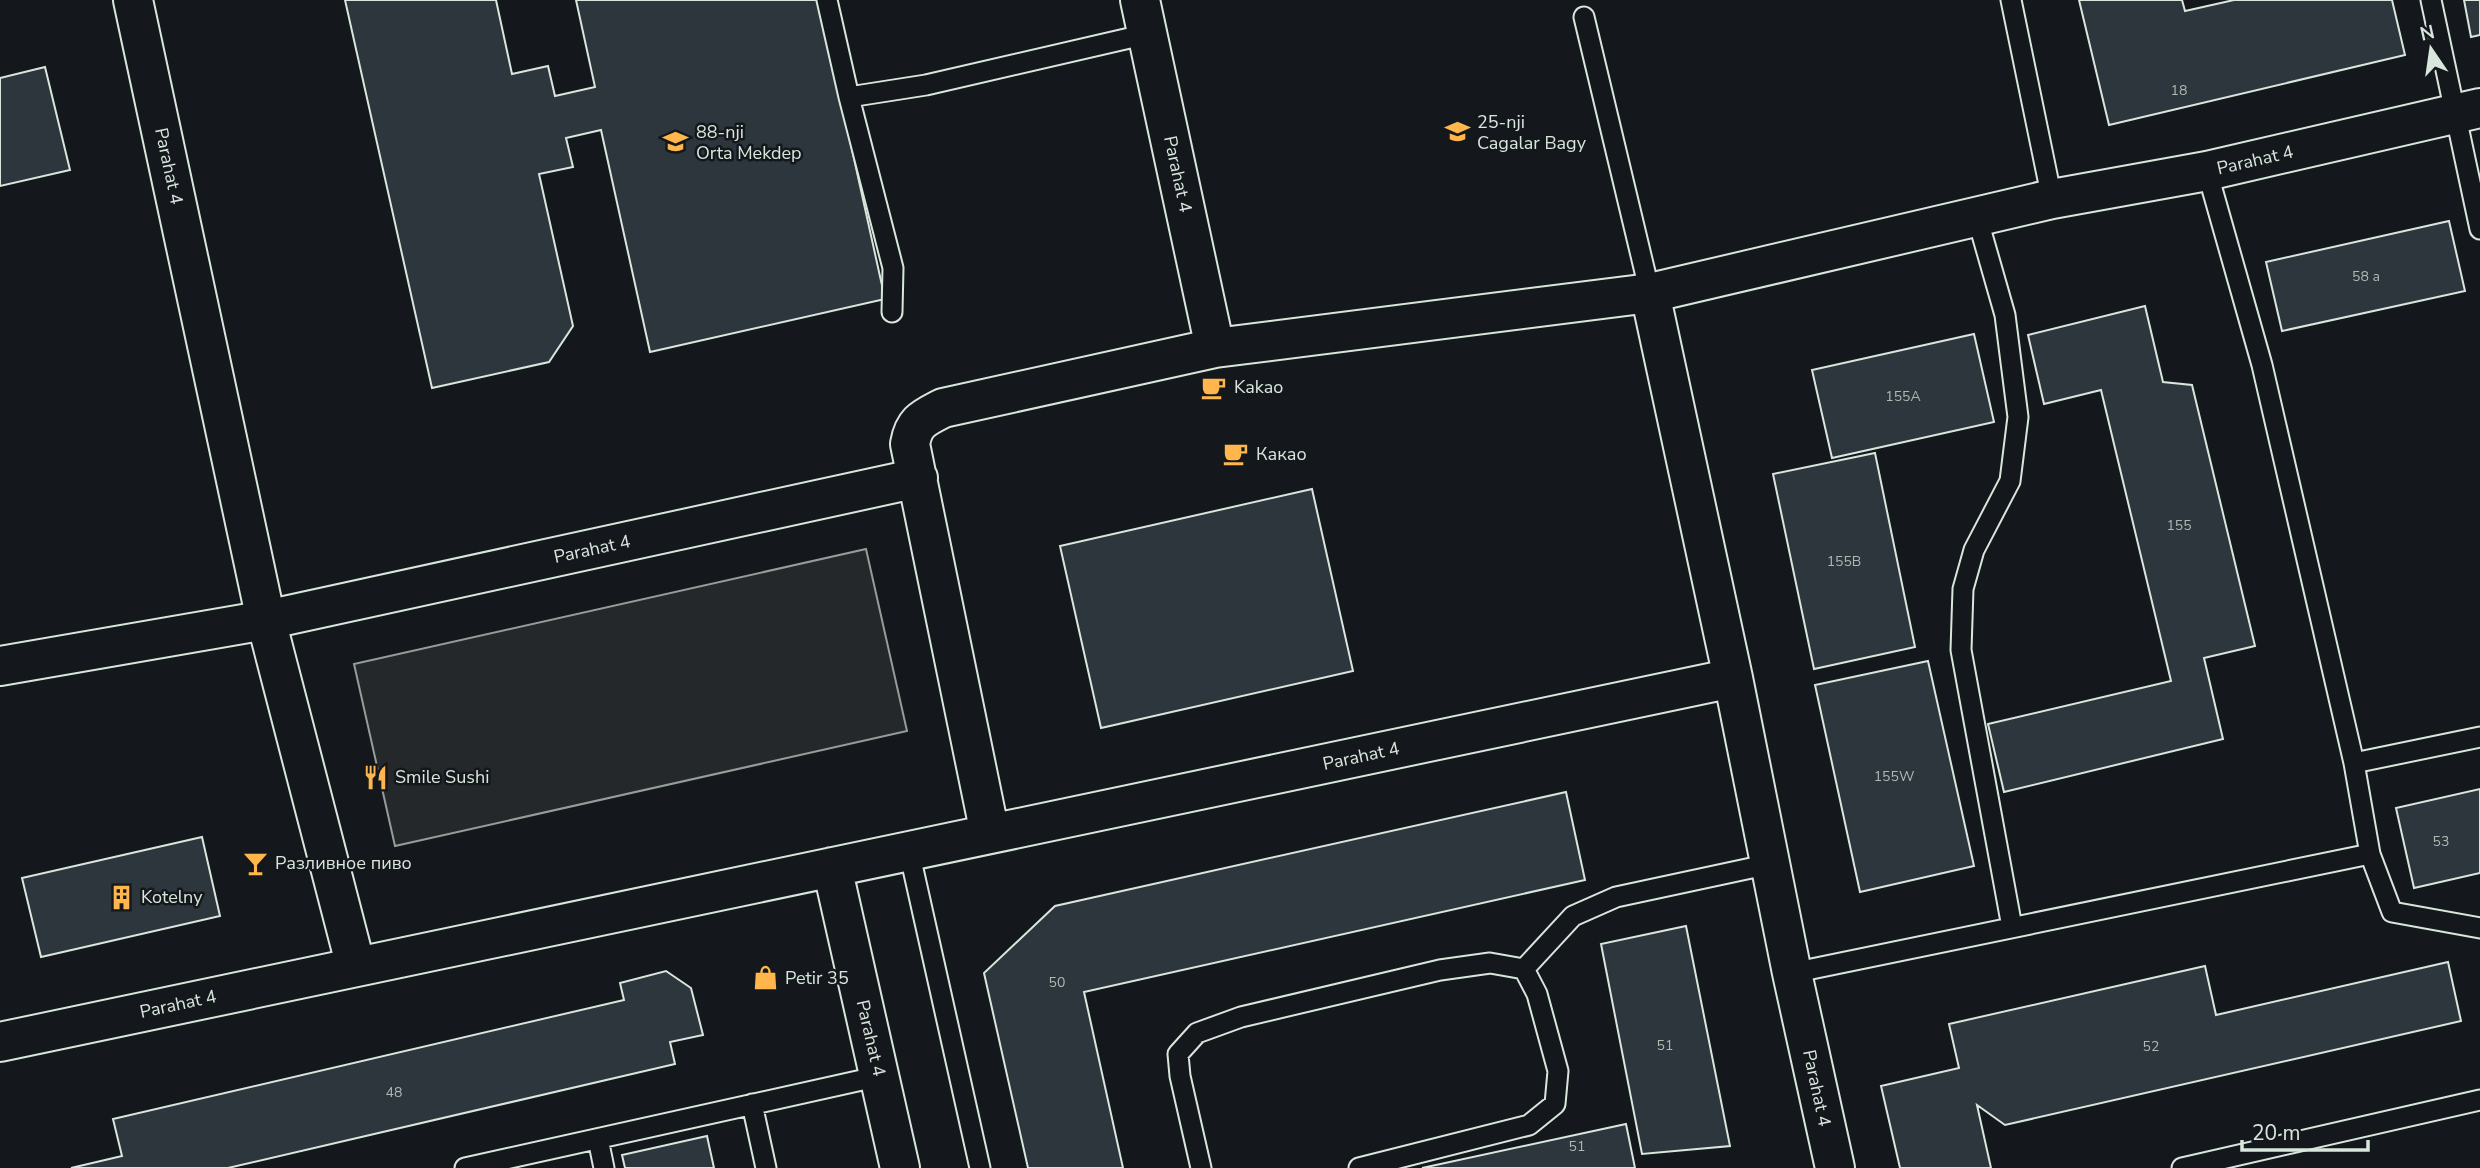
<svg xmlns="http://www.w3.org/2000/svg" width="2480" height="1168" font-family="'Nunito Sans',sans-serif">
<style>
.parking{fill:#24282b;stroke:#939e99;stroke-width:2}
.building{fill:#2c363c;stroke:#d8e6dc;stroke-width:2}
.lines{fill:none;stroke-linecap:round;stroke-linejoin:round}
.lane-casing{stroke:#d8e6dc;stroke-width:23}
.street-casing{stroke:#d8e6dc;stroke-width:42}
.lane{stroke:#14181c;stroke-width:19}
.street{stroke:#14181c;stroke-width:38}
.labels{text-anchor:middle;dominant-baseline:central;stroke-width:5;stroke-linejoin:round;paint-order:stroke}
.number-label{font-size:14px;fill:#adbab4}
.poi-label{font-size:18px;fill:#d8e6dc;stroke:#14181c;text-anchor:start}
.street-label{font-size:18px;fill:#d8e6dc;stroke:#14181c}
</style>
<rect width="100%" height="100%" fill="#14181c"/>
<path class="parking" d="M866 549 907 731 395 846 354 664Z"/>
<path class="building" d="M345 0H496L512 74 548 66 555 96 595 87 576 0H819L885 299 650 352 601 130 566 138 573 167 539 174 573 326 549 362 432 388Z
M2079 0H2182L2185 11 2234 0H2392L2405 55 2109 125Z
M2464 0H2480V35L2471 37Z
M45 67 70 170 0 186V78Z
M2449 221 2465 291 2282 331 2266 262Z
M2145 306 2163 382 2192 385 2255 646 2204 658 2223 739 2004 792 1988 724 2171 681 2101 390 2044 404 2028 335Z
M1974 334 1994 422 1832 458 1812 370Z
M1875 453 1915 647 1814 669 1773 474Z
M1312 489 1353 671 1101 728 1060 546Z
M1928 661 1974 866 1860 892 1815 685Z
M2480 789V873L2414 888 2396 808Z
M1566 792 1585 880 1084 992 1123 1168H1028L984 973 1055 906Z
M202 837 220 916 41 957 22 878Z
M1686 926 1730 1146 1642 1154 1601 944Z
M2448 962 2461 1021 2005 1125 1977 1105 1991 1168H1900L1881 1086 1959 1068 1949 1024 2205 966 2216 1015Z
M666 971 691 988 703 1035 670 1042 675 1064 228 1168H71L122 1156 113 1119 624 1000 620 983Z
M1626 1124 1635 1168H1422Z
M707 1136 714 1168H625L622 1155Z"/>
<g class="lines">
<defs>
<path id="lane" d="M827 0 849 97 926 85 1147 34
M2011 0 2052 199
M2431 0 2480 229
M1584 17 1650 293
M849 97 893 268 892 312
M1977 217 2005 315 2018 417 2010 481 1974 550 1963 589 1961 650 2012 927
M2354 763 2480 737
M909 851 980 1168
M2370 854 2392 912 2480 928
M1524 969 1573 916 1616 897 1770 864
M1792 973 2370 854 2354 763 2262 365 2207 171
M752 1104 766 1168
M598 1139 604 1168
M465 1168 880 1076
M1201 1168 1180 1076 1178 1054 1197 1033 1241 1017 1440 970 1490 963 1524 969
M1359 1168 1529 1125 1555 1104 1558 1071 1537 994 1524 969
M2182 1168 2480 1100"/>
<path id="street" d="M133 0 266 620 356 967
M1140 0 1215 348
M1650 293 1733 678 1792 973 1835 1168
M0 666 266 620 918 478
M990 834 910 444C914 421 924 418 943 408L1215 348 1650 293 2052 199 2207 171 2480 108
M832 867 900 1168
M0 1042 1733 678"/>
</defs>
<use href="#lane" class="lane-casing"/>
<use href="#street" class="street-casing"/>
<use href="#lane" class="lane"/>
<use href="#street" class="street"/>
</g>
<defs>
<symbol id="school-bare" viewBox="-9 -9 18 18"><path d="M0-5L7-2L0 1L-7-2ZM-4 1L0 2.5L4 1V4Q0 6-4 4Z" fill="#ffb74d" stroke="#14181c" stroke-width="2.5" paint-order="stroke"/></symbol>
<symbol id="cafe-bare" viewBox="-9 -9 18 18"><path d="M-5.5-4.5H6V0H3Q3 3.5 0 3.5H-2.5Q-5.5 3.5-5.5 0ZM3-3.2v2h1.7v-2ZM-6 4.5H4V6H-6Z" fill="#ffb74d" stroke="#14181c" stroke-width="2.5" paint-order="stroke"/></symbol>
<symbol id="restaurant-bare" viewBox="-9 -9 18 18"><path d="M-5-6h1v4h1v-4h1v4h1v-4h1v5L-1.5 .5V6h-2V.5L-5-1ZM5-6V6H3V1.5H1.5Q1.5-4 5-6Z" fill="#ffb74d" stroke="#14181c" stroke-width="2.5" paint-order="stroke"/></symbol>
<symbol id="bar-bare" viewBox="-9 -9 18 18"><path d="M-6-5H6L.8 .8V4.5H3.5V6h-7V4.5H-.8V.8Z" fill="#ffb74d" stroke="#14181c" stroke-width="2.5" paint-order="stroke"/></symbol>
<symbol id="building-bare" viewBox="-9 -9 18 18"><path d="M-4-6H4V6H1V3H-1V6H-4ZM-2.5-4.3h1.7v1.8h-1.7ZM.8-4.3h1.7v1.8H.8ZM-2.5-1h1.7V.8h-1.7ZM.8-1h1.7V.8H.8Z" fill="#ffb74d" stroke="#14181c" stroke-width="2.5" paint-order="stroke"/></symbol>
<symbol id="shop-bare" viewBox="-9 -9 18 18"><path d="M-5-2.5h2.3a2.7 3.5 0 0 1 5.4 0H5L5.5 6h-11ZM-1.5-2.5h3a1.5 2.3 0 0 0-3 0Z" fill="#ffb74d" stroke="#14181c" stroke-width="2.5" paint-order="stroke"/></symbol>
</defs>
<g fill-rule="evenodd">
<use href="#school-bare" x="1440" y="114" width="35" height="35"/>
<use href="#school-bare" x="658" y="124" width="35" height="35"/>
<use href="#cafe-bare" x="1196" y="370" width="35" height="35"/>
<use href="#cafe-bare" x="1218" y="436" width="35" height="35"/>
<use href="#restaurant-bare" x="358" y="760" width="35" height="35"/>
<use href="#bar-bare" x="238" y="846" width="35" height="35"/>
<use href="#building-bare" x="104" y="880" width="35" height="35"/>
<use href="#shop-bare" x="748" y="960" width="35" height="35"/>
</g>
<g class="labels">
<g class="number-label">
<text x="2179" y="90">18</text>
<text x="2366" y="276">58 а</text>
<text x="1903" y="396">155A</text>
<text x="2179" y="525">155</text>
<text x="1844" y="561">155B</text>
<text x="1894" y="776">155W</text>
<text x="2441" y="841">53</text>
<text x="1057" y="982">50</text>
<text x="1665" y="1045">51</text>
<text x="2151" y="1046">52</text>
<text x="394" y="1092">48</text>
<text x="1577" y="1146">51</text>
</g>
<g class="poi-label">
<text x="1477" y="122">25-nji<tspan x="1477" dy="21">Cagalar Bagy</tspan></text>
<text x="696" y="132">88-nji<tspan x="696" dy="21">Orta Mekdep</tspan></text>
<text x="1234" y="387">Kakao</text>
<text x="1256" y="454">Какао</text>
<text x="395" y="777">Smile Sushi</text>
<text x="275" y="863">Разливное пиво</text>
<text x="141" y="897">Kotelny</text>
<text x="785" y="978">Petir 35</text>
</g>
<g class="street-label">
<text transform="translate(2255 160) rotate(-13)">Parahat 4</text>
<text transform="translate(169 166) rotate(78)">Parahat 4</text>
<text transform="translate(1178 174) rotate(78)">Parahat 4</text>
<text transform="translate(592 549) rotate(-12)">Parahat 4</text>
<text transform="translate(1361 756) rotate(-12)">Parahat 4</text>
<text transform="translate(178 1004) rotate(-12)">Parahat 4</text>
<text transform="translate(871 1038) rotate(77)">Parahat 4</text>
<text transform="translate(1817 1088) rotate(78)">Parahat 4</text>
</g>
</g>
<g transform="translate(2431 49) rotate(347)" stroke="#14181c" stroke-width="5" paint-order="stroke">
<path d="M0-5L12 26L0 18L-12 26Z" fill="#d8e6dc"/>
<text y="-10" font-size="19" font-weight="bold" text-anchor="middle" fill="#d8e6dc">N</text>
</g>
<path d="M2242 1140v10h126v-10" fill="none" stroke="#d8e6dc" stroke-width="3.5"/>
<text x="2252" y="1140" font-size="21" fill="#d8e6dc" stroke="#14181c" stroke-width="5" paint-order="stroke">20 m</text>
</svg>
